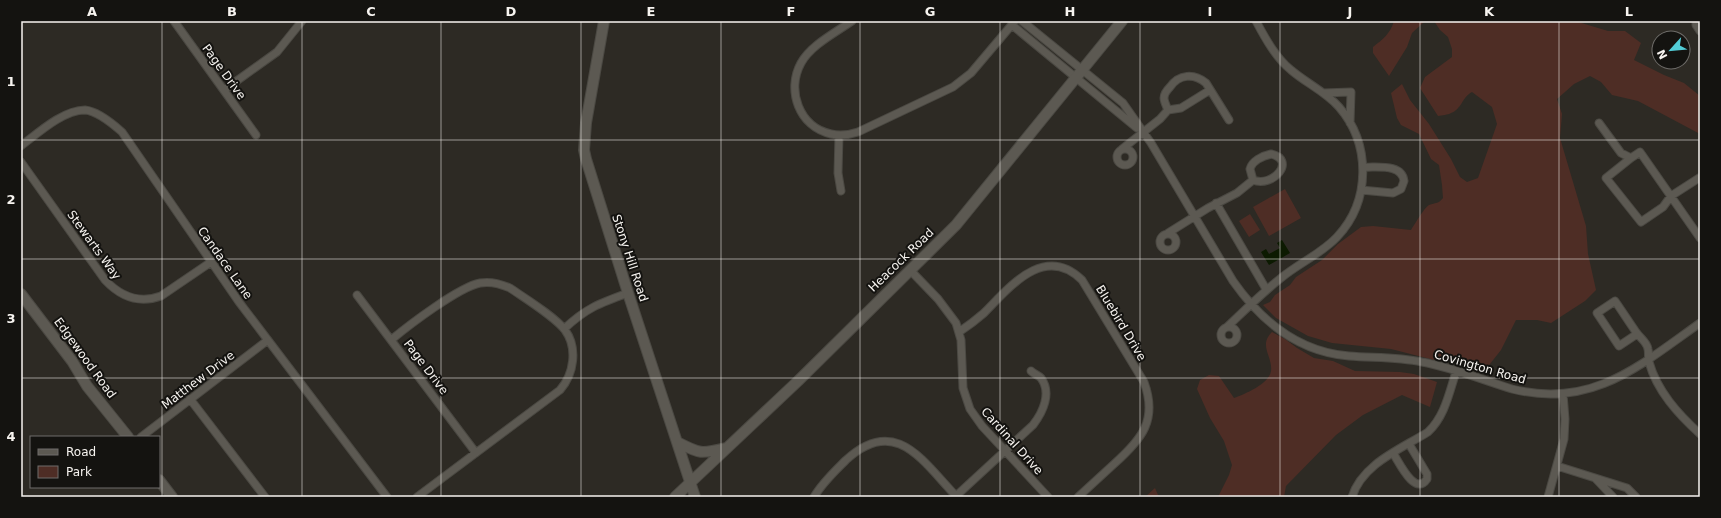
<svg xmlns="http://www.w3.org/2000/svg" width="1721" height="518" font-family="'DejaVu Sans',sans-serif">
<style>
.green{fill:#4e2d25}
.water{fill:#0c1a01}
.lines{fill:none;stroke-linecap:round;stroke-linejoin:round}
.street-casing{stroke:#4b4943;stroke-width:9}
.secondary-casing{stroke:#4b4943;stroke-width:12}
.street{stroke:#5c5952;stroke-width:7}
.secondary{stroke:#5c5952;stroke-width:10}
.grid{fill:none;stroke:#f7f4f0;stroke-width:1;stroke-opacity:0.55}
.labels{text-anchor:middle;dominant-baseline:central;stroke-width:4;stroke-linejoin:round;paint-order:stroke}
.street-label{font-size:12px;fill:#f7f4f0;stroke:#141310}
.neatline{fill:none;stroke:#f7f4f0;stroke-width:1.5}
.grid-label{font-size:13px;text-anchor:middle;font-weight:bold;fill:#f7f4f0}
</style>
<rect width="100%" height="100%" fill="#2d2a24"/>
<path class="green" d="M1394 21H1425L1412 33 1407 47 1389 76 1373 53V47C1383 39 1390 34 1394 21Z
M1434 21H1575L1608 31H1625L1641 43 1634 60 1664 75 1684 83 1700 96V134L1638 101 1612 95 1601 82 1590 76 1574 84 1557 99 1562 114 1560 138 1586 226 1588 254 1596 290 1585 301 1551 323 1537 320H1516L1501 350 1486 369 1461 361 1434 360 1391 349 1332 343 1308 336 1276 318 1263 305 1270 302 1275 295 1290 285 1296 277 1322 260 1338 244 1361 227 1373 226 1411 230C1415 224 1424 208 1429 205 1436 202 1437 205 1443 198L1442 185 1439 165 1431 159 1419 134 1401 125 1397 118 1391 93 1402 84 1410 100 1429 124 1451 159 1460 177 1467 182 1478 178 1497 124 1492 107 1472 92C1462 97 1462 109 1451 113 1448 115 1442 115 1438 116L1420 88 1425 77 1452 57V49L1448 37 1440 30Z
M1285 189 1301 218 1269 236 1253 207Z
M1250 214 1260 230 1249 237 1239 221Z
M1272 332 1285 339 1297 348 1314 358 1333 361 1355 371 1400 372 1414 374 1437 382 1430 407 1402 395 1363 415 1336 435 1286 486 1284 497H1218L1229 475 1232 465 1224 441 1210 418 1197 389 1200 380 1209 375 1219 376 1234 398C1245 394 1269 384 1271 371 1273 356 1258 346 1272 332Z
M1155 488 1158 495 1162 497H1145Z"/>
<path class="water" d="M1282 240 1290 253 1269 265 1261 252 1266 249 1269 254 1280 248 1277 243Z"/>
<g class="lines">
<defs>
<path id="street" d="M174 21 256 135
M852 21C835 33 811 45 801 63 786 90 799 127 831 134 840 136 849 135 858 132L953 87 971 73 1015 21
M1022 21 1123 103 1151 143 1233 281C1261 321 1299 352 1349 356 1374 358 1397 357 1422 362 1451 367 1483 380 1512 389 1592 409 1639 366 1700 323
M1696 21V25L1700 31
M1012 25 1137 128
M224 90 277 52 302 21
M1323 93 1351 92 1350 123
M1168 110C1167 107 1164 102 1164 98 1164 93 1167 90 1170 87 1179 74 1194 73 1206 83L1229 120
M1599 123 1621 153 1631 158
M839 135 838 173 841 191
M21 146C38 133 63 110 85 110 97 111 113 124 122 132L239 302 387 497
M1122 149 1160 119 1168 110 1181 108 1210 90
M1117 157a8 8 0 1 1 16 0a8 8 0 1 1-16 0Z
M1271 154C1297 160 1273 188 1253 180L1250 169C1252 161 1262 156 1271 154Z
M21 162 105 280C121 297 139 304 161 296L211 262
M1700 179 1699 178 1671 196 1663 207 1641 222 1606 178 1631 158 1640 152 1700 238
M1361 190 1393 193 1401 189 1404 181C1402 163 1376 168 1363 167
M1216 203 1266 289
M1168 233 1208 208 1237 193 1253 180
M1160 242a8 8 0 1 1 16 0a8 8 0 1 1-16 0Z
M910 270 938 299 956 323 961 340 963 388 970 409 982 426 1048 497
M357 295 476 453
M1227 327C1245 310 1262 293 1281 278 1299 263 1321 254 1337 237 1371 201 1371 144 1339 107 1326 92 1306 83 1291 70 1276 58 1265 38 1256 21
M1221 335a8 8 0 1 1 16 0a8 8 0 1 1-16 0Z
M564 329C586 308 600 303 628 293
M959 332C968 326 976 320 984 313 1009 288 1044 243 1082 280L1144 382C1158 420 1142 439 1114 464 1102 475 1090 486 1078 497
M1637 334 1619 346 1597 313 1615 301C1622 311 1629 322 1636 332 1640 338 1647 342 1648 349 1649 353 1648 358 1649 362 1657 391 1678 414 1700 434
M391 340C409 325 459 287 480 283 491 281 501 284 510 288 526 299 554 316 565 330 578 348 574 374 560 390L417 497
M190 399 265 497
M141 437 268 340
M1393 453C1399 462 1415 497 1427 479V474L1409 444
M1557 466 1627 488 1636 497
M1596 479 1613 497
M956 496 1033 425C1043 412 1052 393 1041 378 1038 375 1034 374 1031 371
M814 497C822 483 834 472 846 460 896 414 923 462 957 497
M1352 497C1362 464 1401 449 1428 432 1445 416 1449 393 1456 372
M1548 497 1564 439 1565 419 1563 394"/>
<path id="secondary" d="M604 21 586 123 584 150 586 159 628 293 695 497
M21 294 72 361 87 386 128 437
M677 442C700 454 701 454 726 448
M159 480 172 497
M675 497 798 381 956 225 1122 21"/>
</defs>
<use href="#street" class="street-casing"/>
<use href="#secondary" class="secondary-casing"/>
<use href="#street" class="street"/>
<use href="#secondary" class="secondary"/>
</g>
<path class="grid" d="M162 21V497M302 21V497M441 21V497M581 21V497M721 21V497M860 21V497M1000 21V497M1140 21V497M1280 21V497M1420 21V497M1559 21V497M21 140H1700M21 259H1700M21 378H1700"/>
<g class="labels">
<g class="street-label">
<text transform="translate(224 72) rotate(54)">Page Drive</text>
<text transform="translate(94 245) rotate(54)">Stewarts Way</text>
<text transform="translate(630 258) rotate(72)">Stony Hill Road</text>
<text transform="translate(901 260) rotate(-44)">Heacock Road</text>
<text transform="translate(225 263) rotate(55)">Candace Lane</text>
<text transform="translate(1121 323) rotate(59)">Bluebird Drive</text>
<text transform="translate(85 358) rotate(54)">Edgewood Road</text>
<text transform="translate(426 367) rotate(53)">Page Drive</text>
<text transform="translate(1480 367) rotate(16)">Covington Road</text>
<text transform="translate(198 380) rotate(-37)">Matthew Drive</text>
<text transform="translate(1012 441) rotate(48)">Cardinal Drive</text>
</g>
</g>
<rect width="1721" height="518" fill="none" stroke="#141310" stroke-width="44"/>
<rect x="30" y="436" width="130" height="52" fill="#141310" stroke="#6f6d6a"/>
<rect x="38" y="449" width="20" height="6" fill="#5c5952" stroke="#6f6d6a"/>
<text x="66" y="456" font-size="12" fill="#f7f4f0">Road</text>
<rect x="38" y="466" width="20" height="12" fill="#4e2d25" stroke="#6f6d6a"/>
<text x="66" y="476" font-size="12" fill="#f7f4f0">Park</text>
<g transform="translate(1671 50) rotate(243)"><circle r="19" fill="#141310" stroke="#6f6d6a"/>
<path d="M0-3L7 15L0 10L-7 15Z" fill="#52ccd6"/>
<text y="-6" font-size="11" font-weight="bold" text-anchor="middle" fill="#f7f4f0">N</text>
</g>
<rect x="22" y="22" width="1677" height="474" class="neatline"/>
<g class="grid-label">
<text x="92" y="16">A</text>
<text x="232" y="16">B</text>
<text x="371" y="16">C</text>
<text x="511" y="16">D</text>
<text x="651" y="16">E</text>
<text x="791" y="16">F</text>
<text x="930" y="16">G</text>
<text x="1070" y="16">H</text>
<text x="1210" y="16">I</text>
<text x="1350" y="16">J</text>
<text x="1489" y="16">K</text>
<text x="1629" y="16">L</text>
<text x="11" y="86">1</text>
<text x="11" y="204">2</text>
<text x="11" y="323">3</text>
<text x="11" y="441">4</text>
</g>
</svg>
